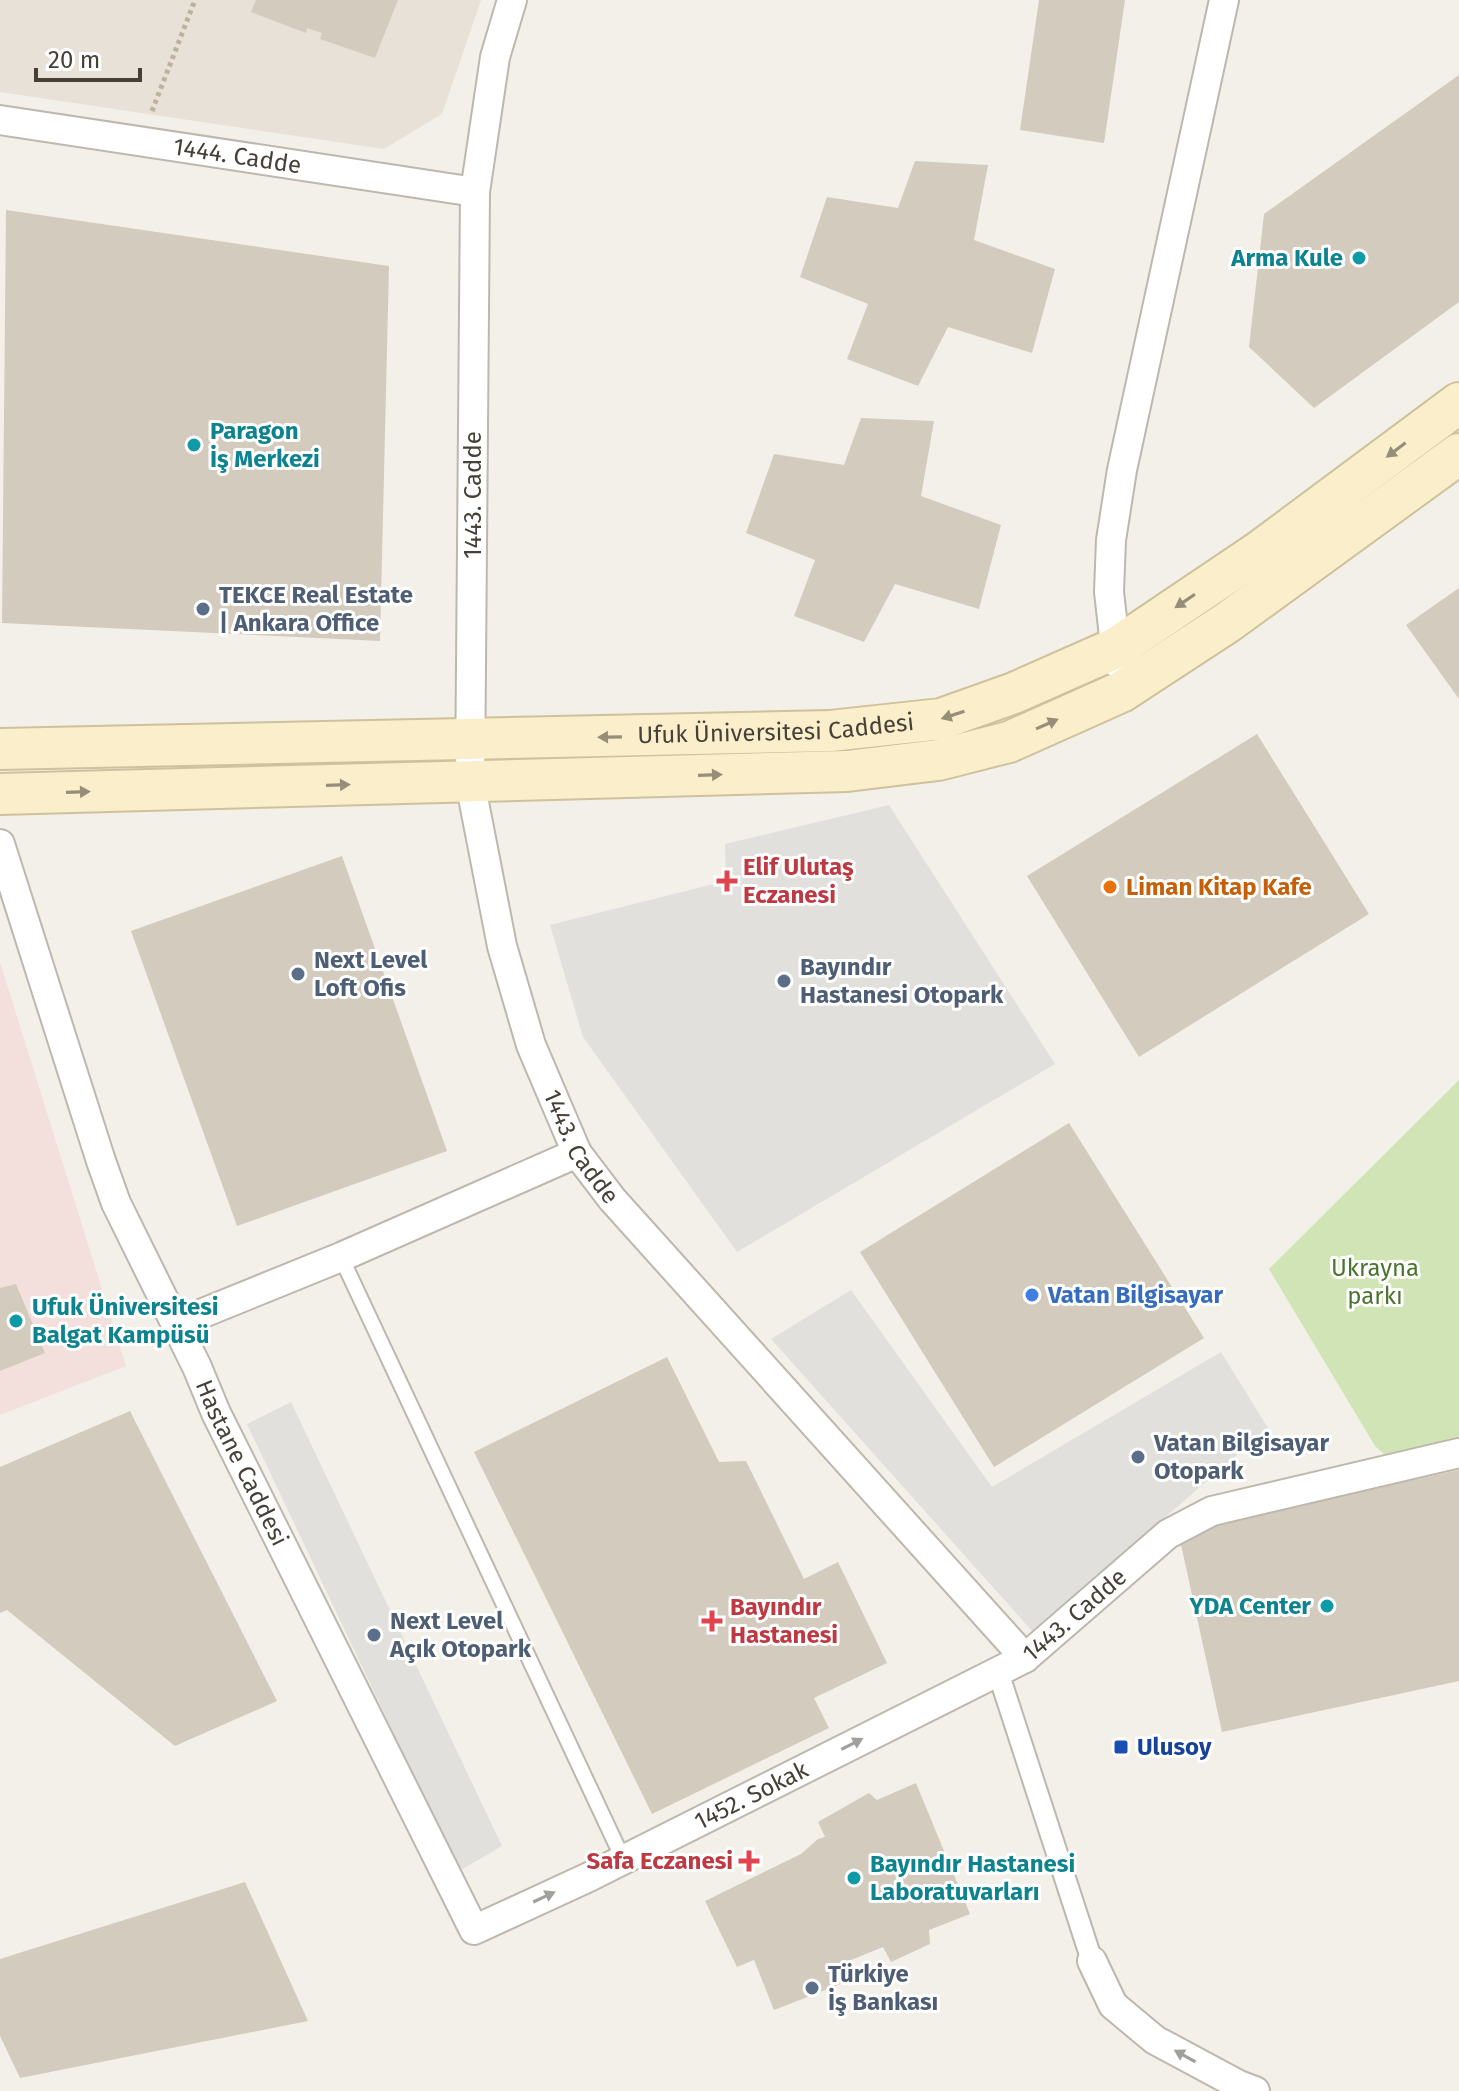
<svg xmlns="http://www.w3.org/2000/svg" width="1459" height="2091" font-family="'Fira Sans',sans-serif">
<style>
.residential{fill:#e7e1d7}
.medical{fill:#f3e0dd}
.green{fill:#d0e4b5}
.parking{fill:#e2e0dd}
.building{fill:#d4cbbf}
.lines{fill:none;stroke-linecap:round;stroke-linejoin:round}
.service-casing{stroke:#beb7ac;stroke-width:18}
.pedestrian-casing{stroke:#beb7ac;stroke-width:24}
.minor-casing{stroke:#beb7ac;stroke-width:32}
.secondary-casing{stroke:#cfc19c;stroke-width:44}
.path{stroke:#beb29e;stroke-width:5;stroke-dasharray:4 4;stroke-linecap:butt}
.service{stroke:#fff;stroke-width:14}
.pedestrian{stroke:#fff;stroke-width:20}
.minor{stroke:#fff;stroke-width:28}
.secondary{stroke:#faeecb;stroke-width:40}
.oneway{fill:#978e7a}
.oneway2{fill:#a2a09c}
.culture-dot{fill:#0f9aa8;stroke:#fff;stroke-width:3}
.service-dot{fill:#5c6f8a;stroke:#fff;stroke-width:3}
.health-dot{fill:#e0444e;stroke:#fff;stroke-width:3}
.food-dot{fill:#e8710a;stroke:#fff;stroke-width:3}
.shop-dot{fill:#3f7fe0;stroke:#fff;stroke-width:3}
.transit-dot{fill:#1a4fb4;stroke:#fff;stroke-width:3}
.labels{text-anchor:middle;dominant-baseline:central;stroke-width:6;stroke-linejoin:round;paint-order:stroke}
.street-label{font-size:24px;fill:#464038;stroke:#fff}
.culture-label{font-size:24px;font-weight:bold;fill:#0d838f;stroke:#fff;text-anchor:start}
.service-label{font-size:24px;font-weight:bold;fill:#4e5e75;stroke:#fff;text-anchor:start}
.health-label{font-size:24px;font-weight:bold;fill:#be3a42;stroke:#fff;text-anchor:start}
.food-label{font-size:24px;font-weight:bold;fill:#c56008;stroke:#fff;text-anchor:start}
.park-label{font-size:24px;fill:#4b742f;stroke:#fff}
.shop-label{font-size:24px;font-weight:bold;fill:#366cbe;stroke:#fff;text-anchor:start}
.transit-label{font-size:24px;font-weight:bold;fill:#164399;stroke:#fff;text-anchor:start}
</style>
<rect width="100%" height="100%" fill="#f3f0e9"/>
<path class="residential" d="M0 0H481L442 114 384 149 0 92Z"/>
<path class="medical" d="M0 962 126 1366 0 1415Z"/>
<path class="green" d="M1459 1080V1443L1397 1456 1385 1455 1375 1446 1269 1269Z"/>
<path class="parking" d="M889 805 1055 1064 737 1252 583 1037 550 925 726 881 725 844Z
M851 1290 992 1487 1221 1352 1268 1428 1033 1632 771 1339Z
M291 1402 502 1846 459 1871 247 1424Z"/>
<path class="building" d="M256 0H398L375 58 320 39 322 33 307 28 306 33 251 12Z
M1039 0H1125L1104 143 1020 130Z
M1459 75V302L1314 408 1249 347 1264 214Z
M915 161 988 165 974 240 1055 269 1032 353 948 327 918 386 847 359 868 304 800 277 827 197 898 208Z
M6 210 389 266 380 641 2 623Z
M861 418 934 421 921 496 1001 525 979 609 895 584 864 642 794 616 815 560 746 533 774 454 844 465Z
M1459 588V699L1406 625Z
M1257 734 1369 914 1139 1057 1027 876Z
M342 856 447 1151 237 1226 131 931Z
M1069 1123 1204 1338 994 1467 860 1252Z
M16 1284 45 1353 0 1371V1288Z
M667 1357 719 1462 746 1461 804 1579 838 1562 887 1663 814 1698 829 1728 652 1814 474 1452Z
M130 1411 277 1701 175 1746 7 1610 0 1613V1467Z
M1459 1470V1681L1222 1732 1178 1531Z
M916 1783 970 1914 929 1930 930 1944 891 1962 883 1947 851 1960 859 1977 774 2010 754 1960 737 1967 705 1901 801 1854 818 1839 825 1837 818 1822 869 1793 877 1800Z
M245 1882 308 2021 20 2078 0 2036V1959Z"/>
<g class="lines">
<defs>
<path id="service" d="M341 1257 623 1859"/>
<path id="pedestrian" d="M998 1672 1092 1961"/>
<g id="minor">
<path id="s1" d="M512 0 495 57 475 192 470 782 502 946 531 1045 577 1153 612 1199 1025 1658"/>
<path id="s2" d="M0 120 475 192"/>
<path d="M1117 663 1109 592 1111 540 1122 470 1224 0"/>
<path id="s3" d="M0 844 101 1161 116 1203 197 1367 216 1413 474 1930 589 1877 1025 1658 1168 1534 1212 1511 1459 1453"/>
<path d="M176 1324 341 1257 577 1153"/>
<path d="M1092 1961 1113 2005 1155 2040 1239 2085 1255 2091"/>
</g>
<g id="secondary">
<path id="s4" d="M0 749 830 731 941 719 1014 693 1116 648 1260 551 1459 403"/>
<path d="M0 794 847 771 938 760 1009 742 1121 692 1228 622 1459 454"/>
</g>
</defs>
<use href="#service" class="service-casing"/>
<use href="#pedestrian" class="pedestrian-casing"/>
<use href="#minor" class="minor-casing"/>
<use href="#secondary" class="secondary-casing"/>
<path class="path" d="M152 111 195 0"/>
<use href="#service" class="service"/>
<use href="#pedestrian" class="pedestrian"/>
<use href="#minor" class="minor"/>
<use href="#secondary" class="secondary"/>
</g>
<defs><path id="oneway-solid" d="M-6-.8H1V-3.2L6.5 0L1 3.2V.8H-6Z" transform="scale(2)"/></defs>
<g class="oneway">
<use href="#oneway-solid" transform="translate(1396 450) rotate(143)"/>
<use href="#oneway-solid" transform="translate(1185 601) rotate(146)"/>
<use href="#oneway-solid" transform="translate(953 715) rotate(162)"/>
<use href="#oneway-solid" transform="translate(1047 724) rotate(-24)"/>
<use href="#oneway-solid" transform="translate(610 737) rotate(179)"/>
<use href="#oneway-solid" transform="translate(710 775) rotate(-2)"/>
<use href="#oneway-solid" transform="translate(338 785) rotate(-2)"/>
<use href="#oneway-solid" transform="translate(78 792) rotate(-2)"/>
</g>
<g class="oneway2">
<use href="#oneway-solid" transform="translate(852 1744) rotate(-27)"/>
<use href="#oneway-solid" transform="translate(544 1897) rotate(-25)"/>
<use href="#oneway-solid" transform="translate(1185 2056) rotate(-151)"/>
</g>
<g class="culture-dot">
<circle cx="1359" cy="258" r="8"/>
<circle cx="194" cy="445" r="8"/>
<circle cx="16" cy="1321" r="8"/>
<circle cx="1327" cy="1606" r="8"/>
<circle cx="854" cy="1878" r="8"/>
</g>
<g class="service-dot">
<circle cx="203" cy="609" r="8"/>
<circle cx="298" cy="974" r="8"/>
<circle cx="784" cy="981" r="8"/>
<circle cx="1138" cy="1457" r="8"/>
<circle cx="374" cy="1635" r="8"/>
<circle cx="812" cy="1988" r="8"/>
</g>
<g class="health-dot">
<path d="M723 869h8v8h8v8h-8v8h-8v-8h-8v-8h8z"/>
<path d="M708 1609h8v8h8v8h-8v8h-8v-8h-8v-8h8z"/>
<path d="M745 1849h8v8h8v8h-8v8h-8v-8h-8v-8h8z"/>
</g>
<circle class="food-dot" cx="1110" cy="887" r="8"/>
<circle class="shop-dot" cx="1032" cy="1295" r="8"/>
<rect class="transit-dot" x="1113" y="1739" width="16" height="16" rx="4"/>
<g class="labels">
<g class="street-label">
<text stroke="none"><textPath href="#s2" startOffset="240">1444. Cadde</textPath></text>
<text transform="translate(473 495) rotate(-90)">1443. Cadde</text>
<text stroke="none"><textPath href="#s4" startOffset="776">Ufuk Üniversitesi Caddesi</textPath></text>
<text stroke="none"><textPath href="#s1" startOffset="1170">1443. Cadde</textPath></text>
<text stroke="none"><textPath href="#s3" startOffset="666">Hastane Caddesi</textPath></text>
<text stroke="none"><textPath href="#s3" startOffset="1868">1443. Cadde</textPath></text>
<text stroke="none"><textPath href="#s3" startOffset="1496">1452. Sokak</textPath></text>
</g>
<g class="culture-label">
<text x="1343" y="258" text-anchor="end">Arma Kule</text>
<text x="210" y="431">Paragon<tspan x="210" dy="28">İş Merkezi</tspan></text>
<text x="32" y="1307">Ufuk Üniversitesi<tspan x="32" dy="28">Balgat Kampüsü</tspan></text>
<text x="1311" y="1606" text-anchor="end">YDA Center</text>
<text x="870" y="1864">Bayındır Hastanesi<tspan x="870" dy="28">Laboratuvarları</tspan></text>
</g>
<g class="service-label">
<text x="219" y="595">TEKCE Real Estate<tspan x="219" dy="28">| Ankara Office</tspan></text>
<text x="314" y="960">Next Level<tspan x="314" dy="28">Loft Ofis</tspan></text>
<text x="800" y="967">Bayındır<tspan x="800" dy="28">Hastanesi Otopark</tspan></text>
<text x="1154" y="1443">Vatan Bilgisayar<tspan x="1154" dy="28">Otopark</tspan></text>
<text x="390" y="1621">Next Level<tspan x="390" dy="28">Açık Otopark</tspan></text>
<text x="828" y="1974">Türkiye<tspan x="828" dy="28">İş Bankası</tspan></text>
</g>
<g class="health-label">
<text x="743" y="867">Elif Ulutaş<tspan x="743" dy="28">Eczanesi</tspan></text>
<text x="730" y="1607">Bayındır<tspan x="730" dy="28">Hastanesi</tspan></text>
<text x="733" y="1861" text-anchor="end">Safa Eczanesi</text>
</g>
<g class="food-label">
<text x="1126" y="887">Liman Kitap Kafe</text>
</g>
<g class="park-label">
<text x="1375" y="1268">Ukrayna<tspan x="1375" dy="28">parkı</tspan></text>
</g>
<g class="shop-label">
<text x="1048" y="1295">Vatan Bilgisayar</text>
</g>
<g class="transit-label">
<text x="1137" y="1747">Ulusoy</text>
</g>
</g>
<path d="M36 68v12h104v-12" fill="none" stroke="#464038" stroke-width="4"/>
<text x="48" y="68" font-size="24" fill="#464038" stroke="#ffffff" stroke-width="6" paint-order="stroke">20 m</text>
</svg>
